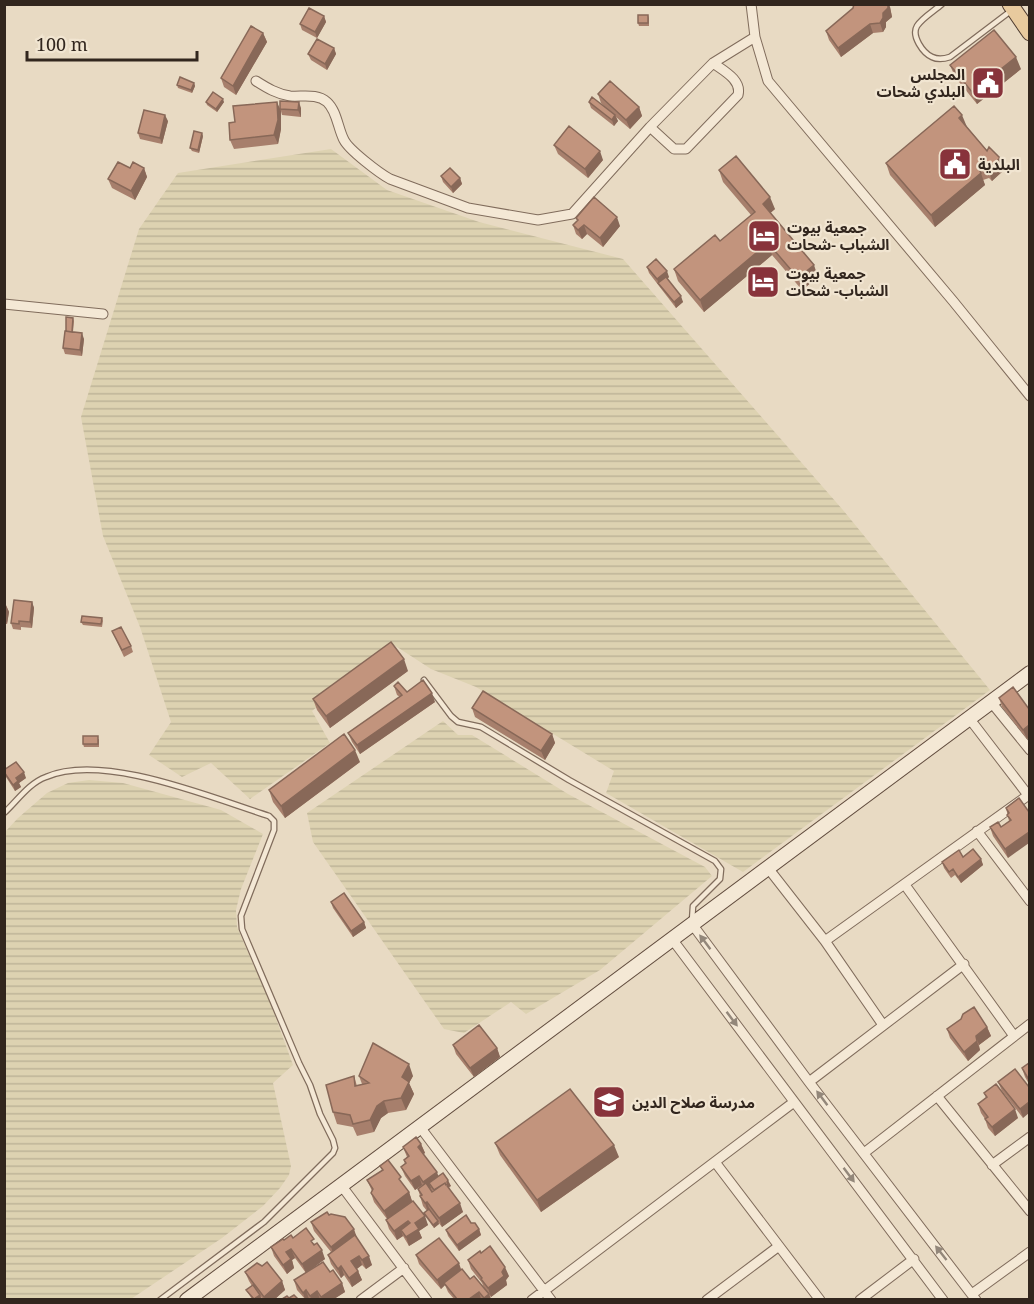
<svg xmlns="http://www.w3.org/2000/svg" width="1034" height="1304" font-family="'Noto Serif','Noto Sans Arabic',serif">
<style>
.farmland{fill:url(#farmland-rules)}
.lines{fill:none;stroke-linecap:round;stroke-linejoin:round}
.lane-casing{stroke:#806c5c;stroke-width:7}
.street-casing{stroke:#806c5c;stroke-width:11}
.secondary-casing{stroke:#624d3f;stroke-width:16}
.primary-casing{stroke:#4e3b30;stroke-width:17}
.lane{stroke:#f4e8d5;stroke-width:4.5}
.street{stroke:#f4e8d5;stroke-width:9}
.secondary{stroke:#f4e8d5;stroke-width:14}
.primary{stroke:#e8ca9e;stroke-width:15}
.wall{fill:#a77f6c}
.shaded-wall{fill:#886858}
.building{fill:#c2947d;stroke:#886858;stroke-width:1.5}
.oneway{fill:#93877a}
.labels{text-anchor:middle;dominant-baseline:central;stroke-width:4.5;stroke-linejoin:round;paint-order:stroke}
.poi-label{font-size:15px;font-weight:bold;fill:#32261e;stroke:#f1e5d1;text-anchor:start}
</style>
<defs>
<pattern id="farmland-rules" width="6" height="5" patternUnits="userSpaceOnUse" patternTransform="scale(1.5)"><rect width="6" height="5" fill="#ddd2b1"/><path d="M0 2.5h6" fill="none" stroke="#beb498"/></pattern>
</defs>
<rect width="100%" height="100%" fill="#e8dac3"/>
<path class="farmland" d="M331 149 387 190 479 222 623 259 843 510 990 690 743 872 606 793 614 771 476 687 431 669 394 645 312 711 330 743 250 799 211 763 182 777 149 755 171 722 140 627 103 536 81 417 139 229 178 173Z
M443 721 458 735H472L568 794 705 867 712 876 600 970 526 1014 511 1002 464 1033 444 1029 313 842 307 813Z
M89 780 123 783 221 810 263 834 241 889 236 910 237 927 271 1005 293 1065 273 1083 291 1166 289 1175 280 1188 263 1206 222 1238 131 1299H5V832L18 818 47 793 68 783Z"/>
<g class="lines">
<defs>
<path id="lane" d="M942 4C934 11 922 18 917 26 911 36 923 53 932 57 938 60 944 59 950 57L1012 10
M424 680 451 716 458 722 481 727 569 780 715 861 721 869 720 879 693 906 692 921
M4 813C17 801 29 783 46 777 103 752 212 798 269 816L274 821V830L241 916 242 929 299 1063 310 1085 320 1114 333 1140 335 1148 333 1153 264 1222 160 1300"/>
<path id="street" d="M751 4 755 37 768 81 953 301 1030 396
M256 81C267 88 277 94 290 96 302 97 317 93 327 102 337 111 338 129 344 140 349 150 379 173 390 179L468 208 538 220 572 214 650 127 713 63 755 37
M650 127 674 149H686L738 95C742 80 724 71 713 63
M4 304 103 314
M991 702 1030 750
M969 718 1028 795
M977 831 1030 901
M768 868 825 941 883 1025
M905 885 1014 1036
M692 924 809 1082 976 1300
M672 939 943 1300
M825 941 1030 794
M809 1082 964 964
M937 1096 1030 1211
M420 1127 551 1300
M864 1153 1030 1024
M715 1162 820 1300
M992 1165 1030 1137
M341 1185 427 1300
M972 1294 1030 1252
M361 1300 404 1268
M532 1300 794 1102
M707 1300 779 1246
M860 1300 914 1259"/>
<path id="secondary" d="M187 1300 1030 673"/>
<path id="primary" d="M1010 4 1030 33"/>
</defs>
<use href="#lane" class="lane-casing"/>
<use href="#street" class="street-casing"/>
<use href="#secondary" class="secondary-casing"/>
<use href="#primary" class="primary-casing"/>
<use href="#lane" class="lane"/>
<use href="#street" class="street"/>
<use href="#secondary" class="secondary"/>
<use href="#primary" class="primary"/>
</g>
<path class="wall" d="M890 7 892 17 886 22V27L883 32 873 33 841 57 829 40 826 31Z
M648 15 649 18V26H639L638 23Z
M324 16 326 22 317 38 302 30 300 24Z
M263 33 267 42 236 95 224 87 221 78Z
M334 48 336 54 327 70 311 60 308 54Z
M950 65 1021 69 977 104 955 77Z
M194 83 195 86 192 93 178 88 177 85Z
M598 94 639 107 642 116 630 129 616 117 618 121 614 126 591 108 589 102 606 108 601 103Z
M206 102H224L217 112 207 105Z
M301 108V117L282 115 281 111V129L278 144 234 149 230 140 235 122 280 109Z
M168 121 162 144 140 139 138 133Z
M967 127 1004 170 992 181 989 178 983 180 985 185 935 227 890 175 886 163Z
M203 136 199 153 192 151 190 148Z
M554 145 603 160 588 178 558 154Z
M130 168H144L147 177 135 200 112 188 108 179Z
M719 170 775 209 770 213 818 277 802 290 772 255 704 312 678 281 674 269 720 241 751 215 723 182Z
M441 176 460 178 462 184 453 193 443 182Z
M576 218 620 226 603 247 587 234 582 239 576 234 573 225 577 221Z
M647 267 669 277 667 279 683 302 676 308 649 273Z
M73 318 74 321 73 332 84 339 82 356 65 354 63 348Z
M32 602 34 608 32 628 21 627V630L13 629 11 623Z
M4 603H5L9 612 7 624H4Z
M102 618 103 621 102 627 83 625 81 622Z
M112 631 131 646 133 652 124 657Z
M408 671 330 728 317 710 313 699Z
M394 686 407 692 435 702 360 754 352 742 348 733 400 697 397 695Z
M999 698 1029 709 1027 739 1002 707Z
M472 708 552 734 555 743 545 760 475 717Z
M99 739V747H84L83 744Z
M360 762 285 818 273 802 269 790Z
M4 770 26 778 19 783 21 787 15 791 6 777Z
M1019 798 1008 858 993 836 990 827H1001L1009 821 1006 808Z
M963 857 981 859 983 865 961 883 955 875 951 878 944 868 942 862Z
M331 902 364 922 366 928 353 937 333 908Z
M987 1027 991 1036 979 1045 980 1050 968 1061 950 1038 947 1029Z
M453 1045 497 1048 500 1057 474 1077 456 1054Z
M1029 1063V1084L1025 1077 1022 1068Z
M1015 1069 1023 1118 1002 1091 998 1082Z
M354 1076 357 1086 362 1084 359 1076H413L409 1083 414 1094 406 1110 388 1113 381 1118 374 1132 357 1136 353 1127 337 1124 333 1112Z
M984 1093 1018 1118 995 1136 988 1128 985 1119 981 1113 978 1104 986 1098Z
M495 1143 619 1157 541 1212 500 1155Z
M421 1144 425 1153 423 1154 438 1177 451 1186 449 1187 450 1190 463 1212 442 1227 438 1222 439 1224 434 1228 425 1216 424 1213 427 1211 423 1206 418 1189 422 1185 415 1190 405 1176 401 1167 405 1164 404 1160 407 1157 403 1147Z
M380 1166 404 1186 409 1192 412 1201 428 1225 419 1231 422 1238 409 1246 403 1236 397 1240 389 1229 386 1220 387 1219 374 1202 371 1193 372 1191 367 1180 382 1170Z
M329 1215 357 1238 372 1265 366 1269 362 1265 357 1269 362 1280 352 1287 344 1275 341 1278 331 1264 328 1255 331 1252 314 1231 311 1222Z
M471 1223 479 1229 481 1235 459 1251 448 1236 446 1230Z
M293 1238 316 1244 325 1259 306 1273 295 1258 292 1260 294 1268 287 1274 274 1256 271 1247 284 1240Z
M416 1255 461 1270 470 1279 484 1288 482 1283 471 1269 468 1260 509 1276 506 1280 507 1285 491 1297 489 1295 491 1299H454L448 1292 445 1285 441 1289 419 1264Z
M245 1272 282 1281 285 1290 275 1299H262L261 1297V1298L259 1299H252L246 1290 252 1286 249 1281Z
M330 1272 342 1283 345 1292 334 1299H305L297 1290 294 1280Z"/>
<path class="shaded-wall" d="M888 4H889L890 7 892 17 886 22V27L883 32 880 23 883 13Z
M324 16 326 22 317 38 315 32Z
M870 24 873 33 841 57 838 48Z
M263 33 267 42 236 95 233 86Z
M334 48 336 54 327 70 325 64Z
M1016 57 1021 69 977 104 972 92Z
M194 83 195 86 192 93 191 90Z
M223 99 224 102 217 112 216 109Z
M277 102 281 111V129L278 144 274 135Z
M299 102 301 108V117L298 110Z
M639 107 642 116 630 129 626 120Z
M165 115 168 121 162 144 160 138Z
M615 115 618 121 614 126 612 120Z
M962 115 967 127 959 118Z
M202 133 203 136 199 153 198 150Z
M600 151 603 160 588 178 585 169Z
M1000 158 1004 170 992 181 988 169Z
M144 168 147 177 135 200 131 191Z
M981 173 985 185 935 227 931 215Z
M460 178 462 184 453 193 451 187Z
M770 197 775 209 767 216 763 204Z
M617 217 620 226 603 247 600 238Z
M584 225 587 234 582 239 578 230Z
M768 243 772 255 704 312 700 300Z
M814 265 818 277 802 290 798 278Z
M667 271 669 277 660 285 658 283 659 285 657 279Z
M681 296 683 302 676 308 674 302Z
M82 333 84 339 82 356 80 350Z
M32 602 34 608 32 628 30 622Z
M5 603 9 612 7 624 4 616Z
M404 659 408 671 330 728 326 716Z
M432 693 435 702 360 754 357 745Z
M1029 725V737L1027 739 1023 730Z
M552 734 555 743 545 760 541 751Z
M355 750 360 762 285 818 281 806Z
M24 772 26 778 19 783 21 787 15 791 13 785 16 778Z
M1029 832V843L1008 858 1005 849Z
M981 859 983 865 961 883 958 877Z
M364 922 366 928 353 937 351 931Z
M987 1027 991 1036 979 1045 976 1036Z
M977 1041 980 1050 968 1061 964 1052Z
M497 1048 500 1057 474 1077 470 1068Z
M409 1064 413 1076 409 1083 414 1094 406 1110 401 1098 402 1077Z
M384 1101 388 1113 381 1118 374 1132 370 1120 377 1106Z
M1029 1102V1113L1023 1118 1020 1109Z
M1015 1109 1018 1118 995 1136 992 1127Z
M421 1144 425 1153 421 1156 418 1147Z
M614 1145 619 1157 541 1212 537 1200Z
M437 1172 440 1181 429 1183 431 1188 427 1191 423 1182Z
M419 1176 422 1185 415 1190 411 1181Z
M448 1180 451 1186 449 1187 450 1190 437 1198 447 1182Z
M409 1192 412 1201 388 1220 384 1211Z
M427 1202 430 1211 428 1212 425 1203Z
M460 1203 463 1212 442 1227 439 1218Z
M425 1216 428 1225 419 1231 422 1238 409 1246 406 1237 415 1223Z
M408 1221 411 1230H401L403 1236 397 1240 394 1231Z
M438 1221 439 1224 434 1228 433 1225Z
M354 1229 357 1238 334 1256 331 1247Z
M479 1229 481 1235 459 1251 457 1245Z
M291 1249 295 1258 292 1260 294 1268 287 1274 283 1265 286 1252Z
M322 1250 325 1259 306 1273 302 1264Z
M359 1256 362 1265 355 1270 351 1261Z
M369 1256 372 1265 366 1269 362 1260Z
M459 1263 462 1272 444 1283 445 1285 441 1289 437 1280Z
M341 1266 344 1275 341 1278 338 1269Z
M505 1267 509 1276 506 1280 507 1285 491 1297 488 1288Z
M358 1271 362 1280 352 1287 349 1278Z
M282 1281 285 1290 275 1299H265L264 1297Z
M342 1283 345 1292 334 1299H322L321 1297Z
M306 1290 309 1299H305L303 1293Z
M317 1291 320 1299H311L310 1296Z
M479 1292 481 1299H469Z
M489 1294 491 1299H484V1298Z
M260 1295 261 1298 259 1299H254Z"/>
<path class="building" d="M854 4H888V8L883 13V18L880 23 870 24 838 48 826 31 853 8Z
M309 8 324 16 315 32 300 24Z
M638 15H648V23H638Z
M251 26 263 33 233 86 221 78Z
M994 30 1016 57 972 92 950 65Z
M317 39 334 48 325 64 308 54Z
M180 77 194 83 191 90 177 85Z
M610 81 639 107 626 120 598 94Z
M213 92 223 99 216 109 206 102Z
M592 97 615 115 612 120 589 102Z
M280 101 299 102 298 110 280 109Z
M277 102 278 120 274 135 230 140 229 123 235 122 233 106Z
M954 106 962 115 959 118 987 151 989 147 1000 158 988 169 985 166 979 169 981 173 931 215 886 163Z
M144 110 165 115 160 138 138 133Z
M569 126 600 151 585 169 554 145Z
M194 131 202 133 198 150 190 148Z
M736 156 770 197 763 204 814 265 798 278 768 243 700 300 674 269 715 235 720 241 755 212 719 170Z
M118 162 130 168 133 162 144 168 131 191 108 179Z
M450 168 460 178 451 187 441 176Z
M594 197 617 217 600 238 584 225 578 230 573 225 578 220 576 218Z
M656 259 667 271 657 279 647 267Z
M666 277 681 296 674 302 658 283Z
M66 317 73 318 72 332 66 331Z
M65 331 82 333 80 350 63 348Z
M14 600 32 602 30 622 19 621V624L11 623Z
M82 616 102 618 101 624 81 622Z
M121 627 131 646 122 650 112 631Z
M391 642 404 659 326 716 313 699Z
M423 680 432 693 357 745 348 733 402 695 394 686 398 682 407 692Z
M1013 687 1029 709V725L1023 730 999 698Z
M483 691 552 734 541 751 472 708Z
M344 734 355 750 281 806 269 790Z
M83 736H98V744H83Z
M16 762 24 772 16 778 18 781 13 785 4 772V770Z
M1019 798 1029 812V832L1005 849 990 827 998 822 1001 827 1011 820 1007 815 1009 813 1006 808Z
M973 849 981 859 958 877 953 869 949 872 942 862 959 850 963 857Z
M344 893 364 922 351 931 331 902Z
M974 1007 987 1027 976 1036 977 1041 964 1052 947 1029 961 1019 963 1014Z
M479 1025 497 1048 470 1068 453 1045Z
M373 1043 409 1064 402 1077 409 1082 401 1098 384 1101 377 1106 370 1120 353 1124 350 1115 333 1112 326 1085 354 1076 355 1086 369 1083 359 1076Z
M1029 1063V1080L1022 1068Z
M1015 1069 1029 1087V1102L1020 1109 998 1082Z
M996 1084 1015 1109 992 1127 985 1119 988 1117 978 1104 987 1097 984 1093Z
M570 1089 614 1145 537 1200 495 1143Z
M416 1137 421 1144 418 1147 437 1172 423 1182 419 1176 411 1181 401 1167 406 1163 404 1160 409 1156 403 1147Z
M388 1160 401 1177 399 1179 409 1192 384 1211 371 1193 373 1189 367 1180 383 1170 380 1166Z
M443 1173 448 1180 447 1182 448 1184 446 1185 445 1183 434 1190 429 1183Z
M426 1183 432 1192 445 1183 460 1203 439 1218 427 1202 425 1203 420 1196 422 1195 418 1189Z
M413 1201 425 1216 415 1223 419 1229 406 1237 401 1230 410 1223 408 1221 394 1231 386 1220Z
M429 1209 438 1221 433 1225 424 1213Z
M327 1212 329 1215 331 1214 345 1217 354 1229 331 1247 311 1222Z
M466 1215 471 1223H475L479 1229 457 1245 446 1230Z
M306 1228 314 1239 311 1241 314 1245 317 1243 322 1250 302 1264 291 1249 286 1252 291 1259 283 1265 271 1247 283 1239 284 1240 291 1235 293 1238Z
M355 1235 369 1256 362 1260 359 1256 351 1261 358 1271 349 1278 341 1266 338 1269 328 1255Z
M439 1238 459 1263 437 1280 416 1255Z
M490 1246 505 1267 502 1272 504 1276 488 1288 481 1279 482 1278 468 1260 480 1251 481 1253Z
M267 1262 282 1281 264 1297 245 1272 257 1263 262 1266Z
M323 1262 330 1272 333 1270 342 1283 321 1297 317 1291 310 1296 306 1290 303 1293 294 1280Z
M462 1269 470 1279 474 1276 489 1294 484 1298 479 1292 469 1299H457L444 1283Z
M253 1285 260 1295 254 1299 246 1290Z
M294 1295 298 1299H290L289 1298Z
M287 1296 290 1299H282Z"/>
<defs><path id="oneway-solid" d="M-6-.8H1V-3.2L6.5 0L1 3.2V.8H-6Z" transform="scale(1.5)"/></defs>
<g class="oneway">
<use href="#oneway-solid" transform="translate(705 942) rotate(-127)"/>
<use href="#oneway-solid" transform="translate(732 1019) rotate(53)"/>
<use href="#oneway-solid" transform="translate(822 1098) rotate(-127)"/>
<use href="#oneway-solid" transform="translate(849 1175) rotate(53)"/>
<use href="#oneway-solid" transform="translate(941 1253) rotate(-128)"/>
</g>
<defs>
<symbol id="civic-square" viewBox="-11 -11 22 22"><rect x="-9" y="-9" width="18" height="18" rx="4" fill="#88333b" stroke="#f1e5d1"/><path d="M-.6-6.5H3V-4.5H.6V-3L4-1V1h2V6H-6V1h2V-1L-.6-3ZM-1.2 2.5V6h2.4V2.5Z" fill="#fff"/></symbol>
<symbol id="hotel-square" viewBox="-11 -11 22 22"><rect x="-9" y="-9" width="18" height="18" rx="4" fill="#88333b" stroke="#f1e5d1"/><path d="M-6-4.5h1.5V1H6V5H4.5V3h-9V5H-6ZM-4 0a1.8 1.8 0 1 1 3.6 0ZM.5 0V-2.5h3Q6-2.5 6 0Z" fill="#fff"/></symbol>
<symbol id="school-square" viewBox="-11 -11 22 22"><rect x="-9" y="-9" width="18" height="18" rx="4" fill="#88333b" stroke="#f1e5d1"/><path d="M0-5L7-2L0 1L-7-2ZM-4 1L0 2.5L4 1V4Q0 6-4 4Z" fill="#fff"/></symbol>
</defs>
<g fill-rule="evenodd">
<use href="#civic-square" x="969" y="64" width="38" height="38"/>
<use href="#civic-square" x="936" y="145" width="38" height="38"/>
<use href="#hotel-square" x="745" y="217" width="38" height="38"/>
<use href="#hotel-square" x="744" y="263" width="38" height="38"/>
<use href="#school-square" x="590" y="1083" width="38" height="38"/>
</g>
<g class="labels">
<g class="poi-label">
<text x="965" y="74" text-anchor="end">المجلس<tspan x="965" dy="17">البلدي شحات</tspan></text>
<text x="978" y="164">البلدية</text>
<text x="787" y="227">جمعية بيوت<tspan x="787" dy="17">الشباب -شحات</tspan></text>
<text x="786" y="273">جمعية بيوت<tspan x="786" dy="17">الشباب- شحات</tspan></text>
<text x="632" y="1102">مدرسة صلاح الدين</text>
</g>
</g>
<rect width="1034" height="1304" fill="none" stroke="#32261e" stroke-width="12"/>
<path d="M27 51v9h170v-9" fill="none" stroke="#32261e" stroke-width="3"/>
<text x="36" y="51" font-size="18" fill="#32261e" stroke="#f1e5d1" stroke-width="4.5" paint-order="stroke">100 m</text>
</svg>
